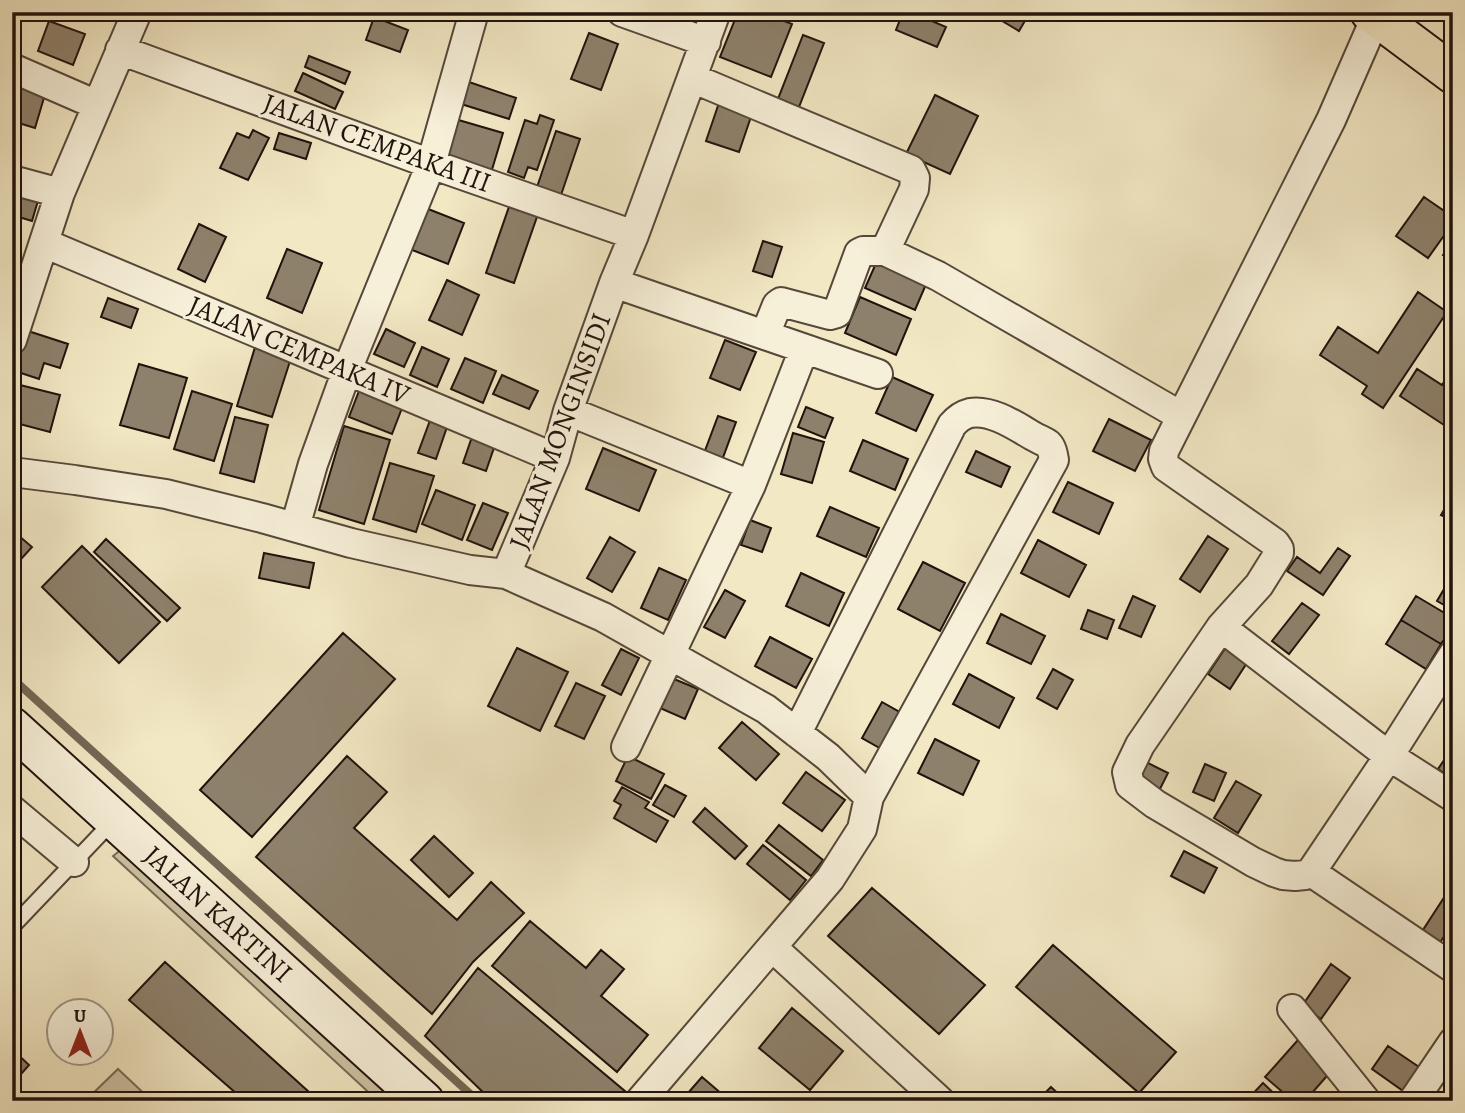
<svg xmlns="http://www.w3.org/2000/svg" width="1465" height="1113" font-family="Alegreya,serif">
<style>
.green{fill:#cec4a5;stroke:#786b58;stroke-width:2}
.lines{fill:none;stroke-linecap:round;stroke-linejoin:round}
.stream{stroke:#746755;stroke-width:8}
.building{fill:#8e816c;stroke:#21120c;stroke-width:2}
.lane-casing{stroke:#55483a;stroke-width:18}
.street-casing{stroke:#55483a;stroke-width:32}
.secondary-casing{stroke:#21120c;stroke-width:42}
.primary-casing{stroke:#21120c;stroke-width:42}
.lane{stroke:#f7f0d9;stroke-width:14}
.street{stroke:#f7f0d9;stroke-width:28}
.secondary{stroke:#f7f0d9;stroke-width:38}
.primary{stroke:#f2e8c4;stroke-width:38}
.labels{text-anchor:middle;dominant-baseline:central;stroke-width:6;stroke-linejoin:round;paint-order:stroke}
.street-label{font-size:28px;fill:#21120c;stroke:#f7f0d9}
</style>
<rect width="100%" height="100%" fill="#f2e8c4"/>
<filter id="stains"><feTurbulence type="fractalNoise" baseFrequency=".00286" numOctaves="4"/><feColorMatrix values="0 0 0 0 .2 0 0 0 0 .09 0 0 0 0 .02 0 0 0 .5 -.17"/></filter>
<radialGradient id="worn" r=".72"><stop offset=".6" stop-color="#630" stop-opacity="0"/><stop offset="1" stop-color="#630" stop-opacity=".3"/></radialGradient>
<path class="green" d="M127 845 409 1101H378L113 856Z
M118 1069 152 1101H85Z"/>
<g class="lines">
<path class="stream" d="M12 678 478 1101"/>
</g>
<path class="building" d="M738 12H761L792 24 771 77 720 57Z
M903 12H911L946 27 937 47 896 30Z
M987 12H1030L1019 31Z
M374 17 408 30 400 52 366 40Z
M49 21 85 34 73 65 38 51Z
M589 33 618 44 601 90 571 79Z
M803 35 824 43 799 107 778 99Z
M309 56 350 72 345 84 305 67Z
M303 73 343 92 335 109 295 91Z
M12 81 46 91 35 128 12 121Z
M466 81 516 98 509 119 458 103Z
M722 94 755 105 739 152 706 141Z
M935 95 978 116 950 174 906 154Z
M540 115 554 120 537 170 528 167 524 178 508 172 525 120 537 124Z
M455 119 503 133 491 173 443 158Z
M253 130 269 138 248 180 220 168 237 133 249 138Z
M556 131 580 139 561 195 537 187Z
M279 133 311 143 306 159 274 149Z
M12 186 40 194 32 221 12 215Z
M1424 197 1453 217V223L1428 258 1396 236Z
M511 201 539 211 514 283 486 273Z
M423 207 464 223 448 264 407 248Z
M199 224 226 237 205 282 178 269Z
M763 241 782 247 772 277 753 271Z
M1453 242V263L1443 255Z
M287 249 322 263 302 313 267 298Z
M877 261 927 282 915 310 865 288Z
M447 280 479 295 462 335 429 320Z
M1418 292 1447 312 1383 408 1362 394 1367 386 1320 355 1338 327 1378 353Z
M860 297 911 319 896 355 845 333Z
M108 298 138 309 131 328 101 317Z
M386 329 415 343 404 367 374 354Z
M25 330 68 344 60 368 44 363 39 379 12 370Z
M725 340 756 352 740 390 710 378Z
M256 344 292 355 272 417 237 406Z
M422 347 449 359 437 387 410 375Z
M465 358 496 371 483 403 451 389Z
M139 364 187 378 169 438 120 425Z
M1453 368V419L1447 427 1400 396 1417 369 1442 385Z
M502 375 538 391 529 409 493 394Z
M892 377 933 395 916 431 876 413Z
M12 383 60 395 50 432 12 422Z
M192 391 232 404 214 461 174 449Z
M359 391 402 408 392 434 349 417Z
M806 407 833 418 825 438 798 427Z
M432 415 449 421 436 459 418 453Z
M718 416 736 422 721 463 703 456Z
M235 417 268 425 254 482 220 473Z
M1109 419 1151 440 1135 471 1093 451Z
M344 426 390 440 364 524 319 510Z
M474 431 497 439 486 471 463 463Z
M793 433 824 442 812 483 781 474Z
M863 440 908 459 895 490 850 471Z
M603 448 656 470 639 511 586 489Z
M976 451 1010 467 1001 487 966 472Z
M390 463 434 476 416 532 373 519Z
M1068 482 1113 503 1099 534 1053 512Z
M436 490 475 505 462 540 422 524Z
M1451 498H1453V521L1441 515Z
M483 503 508 513 492 550 467 540Z
M830 507 879 528 866 557 817 536Z
M750 520 771 528 762 552 741 545Z
M12 530 32 547 12 569Z
M1208 536 1228 549 1200 592 1180 579Z
M610 537 635 552 612 592 587 578Z
M106 539 180 608 167 621 94 552Z
M1038 540 1086 565 1069 597 1021 573Z
M82 546 160 622 119 663 42 587Z
M1338 548 1350 556 1323 595 1287 571 1297 557 1320 573Z
M264 553 314 563 309 588 259 578Z
M923 562 965 583 940 631 898 609Z
M659 568 686 580 668 620 641 608Z
M801 573 844 593 829 626 786 606Z
M1453 574V610L1437 601Z
M725 590 745 601 725 638 704 627Z
M1133 596 1155 606 1141 637 1119 628Z
M1416 596 1453 618V626L1441 644 1401 620Z
M1302 603 1319 615 1289 654 1272 641Z
M1088 610 1114 620 1107 639 1081 629Z
M1001 614 1045 636 1031 664 987 643Z
M1401 620 1441 644 1426 669 1386 644Z
M343 633 395 679 252 837 200 790Z
M770 637 812 659 796 688 755 666Z
M1230 641 1252 655 1230 689 1208 674Z
M517 648 568 672 540 731 488 706Z
M621 649 639 658 621 695 602 685Z
M1053 669 1073 680 1057 709 1037 698Z
M969 674 1014 698 999 728 953 704Z
M674 679 698 689 685 719 660 708Z
M576 683 605 696 584 739 555 726Z
M882 702 903 714 883 750 862 738Z
M742 722 779 754 756 780 719 748Z
M935 739 979 761 963 795 918 773Z
M1453 747V779L1438 769Z
M347 756 387 792 354 828 457 920 491 882 524 913 473 962 432 1014 256 857Z
M628 756 664 774 651 799 616 781Z
M1142 760 1168 773 1160 789 1134 777Z
M1205 764 1226 773 1214 801 1193 792Z
M806 772 845 800 822 831 783 803Z
M1236 781 1261 795 1238 833 1214 818Z
M665 785 686 796 674 817 653 805Z
M622 787 649 802 645 808 668 821 656 842 614 818 621 805 614 801Z
M705 808 747 846 735 859 693 822Z
M779 825 823 860 811 876 766 841Z
M434 836 473 873 449 897 411 860Z
M763 845 806 880 790 900 747 864Z
M1184 851 1217 868 1204 893 1171 876Z
M872 888 985 985 939 1034 828 936Z
M1447 893 1453 897V923L1439 944 1421 933Z
M530 921 586 968 601 950 624 969 601 996 648 1035 617 1072 492 966Z
M1053 945 1176 1052 1139 1093 1016 987Z
M165 962 319 1101H245L129 1000Z
M1331 964 1350 978 1321 1019 1302 1006Z
M478 968 626 1092 619 1101H492L425 1036Z
M792 1008 843 1051 810 1090 759 1048Z
M1298 1040 1333 1069 1305 1101H1293L1265 1077Z
M1388 1046 1422 1069 1406 1093 1372 1069Z
M12 1049 29 1065 14 1082 12 1080Z
M702 1077 730 1101H681Z
M1263 1083 1282 1101H1246Z
M1453 1085V1101H1443Z
M1051 1087 1066 1101H1037Z"/>
<g class="lines">
<defs>
<path id="lane" d="M12 927 113 821"/>
<path id="street" d="M622 12 706 42
M120 50 431 164 634 235
M12 68 97 105
M692 78 911 170 915 178 914 189 885 251
M12 180 60 193
M44 243 555 458
M614 283 878 374
M765 335 777 305 781 302 830 315 837 313 859 253 863 251H885L938 276 1181 416
M12 340 60 193 137 12
M568 411 751 485
M12 472 75 480 166 494 262 518 351 543 470 570 506 574 555 458 568 411 614 283 634 235 716 12
M295 527 313 464 347 370 431 164 474 12
M506 574 603 617 766 709 828 757 869 797 862 829 830 879 640 1101
M1221 627 1389 756 1453 797
M797 733 952 425C957 419 962 415 970 413 991 409 1016 426 1033 436 1038 439 1044 441 1048 444 1052 448 1053 454 1054 460L869 797
M626 747 751 485 804 349
M12 810 74 862
M1311 872 1305 875 1295 876 1283 875 1274 872 1253 862 1155 804 1130 785 1127 772 1140 745 1221 627 1259 585 1279 553V549L1275 543 1166 467 1163 459 1164 451 1331 120 1376 17
M1311 872 1389 756 1453 655
M1311 872 1453 968
M772 947 940 1101
M1292 1009 1366 1101
M1413 1101 1453 1042"/>
<path id="secondary" d="M12 727 424 1101"/>
<path id="primary" d="M1370 12 1453 74"/>
</defs>
<use href="#lane" class="lane-casing"/>
<use href="#street" class="street-casing"/>
<use href="#secondary" class="secondary-casing"/>
<use href="#primary" class="primary-casing"/>
<use href="#lane" class="lane"/>
<use href="#street" class="street"/>
<use href="#secondary" class="secondary"/>
<use href="#primary" class="primary"/>
</g>
<g class="labels">
<g class="street-label">
<text transform="translate(377 143) rotate(20)">JALAN CEMPAKA III</text>
<text transform="translate(299 350) rotate(23)">JALAN CEMPAKA IV</text>
<text transform="translate(560 431) rotate(-70)">JALAN MONGINSIDI</text>
<text transform="translate(218 914) rotate(42)">JALAN KARTINI</text>
</g>
</g>
<rect width="1465" height="1113" fill="none" stroke="#f2e8c4" stroke-width="42"/>
<rect x="14" y="14" width="1437" height="1085" fill="none" stroke="#21120c" stroke-width="3.5"/>
<rect x="21" y="21" width="1423" height="1071" fill="none" stroke="#21120c" stroke-width="2"/>
<g transform="translate(80 1032)"><circle r="33" fill="#f7f0d9" stroke="#a19787" stroke-width="2"/>
<path d="M0-5L12 26L0 18L-12 26Z" fill="#8f2418"/>
<text y="-10" font-size="19" font-weight="bold" text-anchor="middle" fill="#21120c">U</text>
</g>
<rect width="100%" height="100%" filter="url(#stains)"/>
<rect width="100%" height="100%" fill="url(#worn)"/>
</svg>
